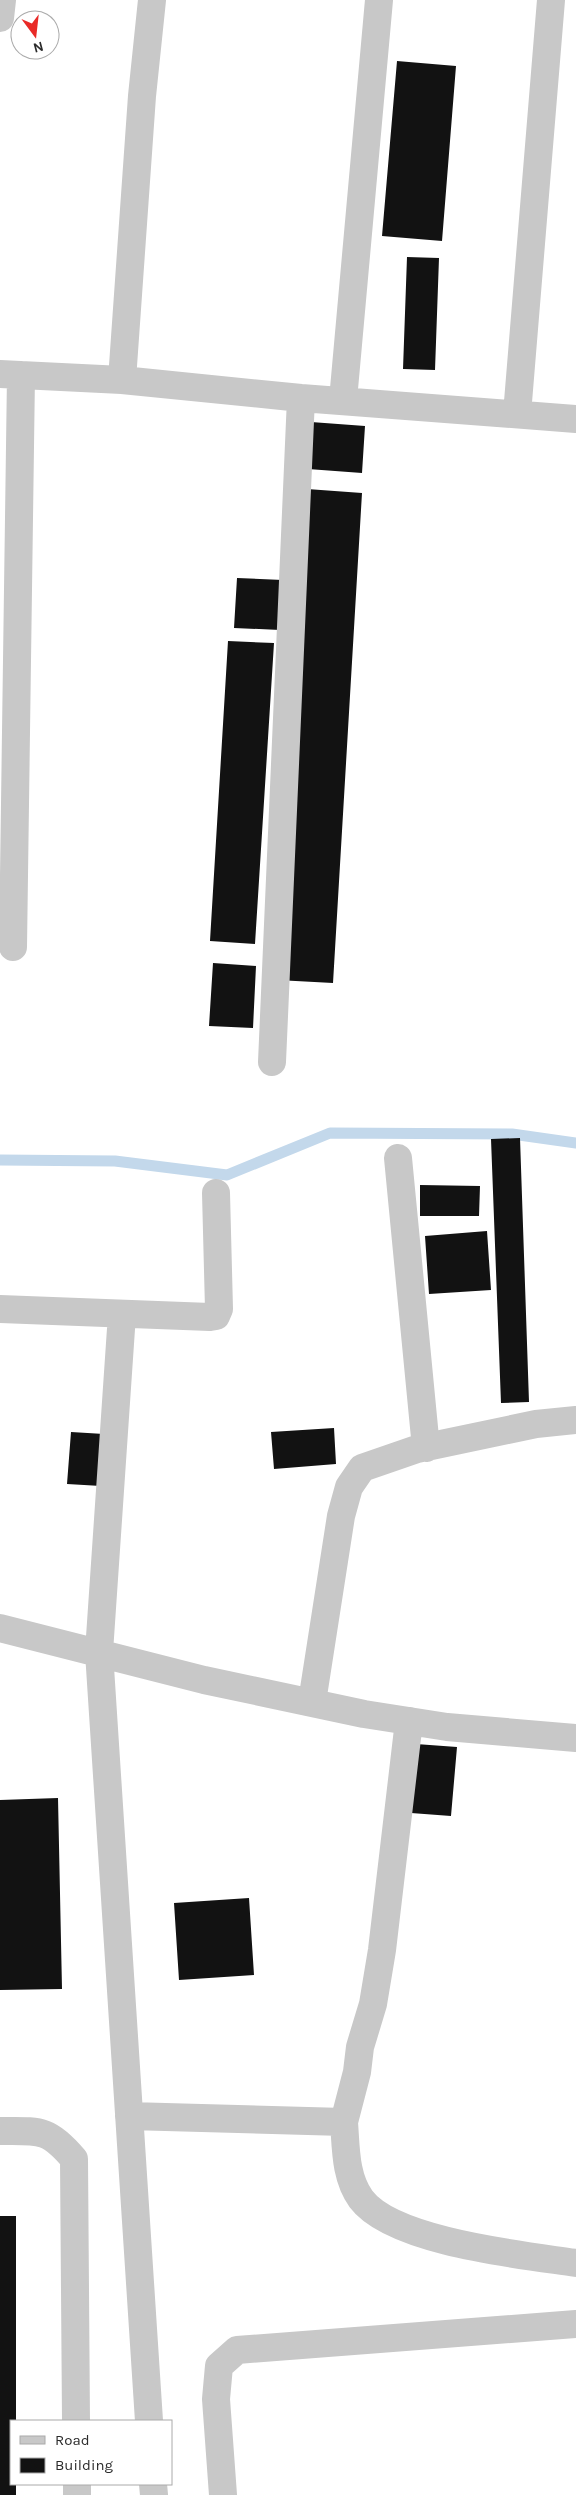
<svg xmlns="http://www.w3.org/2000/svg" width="576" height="2495" font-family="Karla,sans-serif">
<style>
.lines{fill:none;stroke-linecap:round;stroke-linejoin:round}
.stream{stroke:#c3d8eb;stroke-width:11}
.building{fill:#121212}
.minor{stroke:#c8c8c8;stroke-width:28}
</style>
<rect width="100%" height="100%" fill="#fff"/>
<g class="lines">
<path class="stream" d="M0 1160 115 1161 227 1175 330 1133 512 1134 576 1143"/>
</g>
<path class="building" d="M397 61 456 66 442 241 382 236Z
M407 257 439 258 435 370 403 369Z
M311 422 365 426 362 473 308 469Z
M307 489 362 493 333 983 277 980Z
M237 578 283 580 280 630 234 628Z
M228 641 274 643 255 944 210 941Z
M213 963 256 966 253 1028 209 1026Z
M520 1138 529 1402 501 1403 491 1139Z
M420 1185 480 1186 479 1216H420Z
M487 1231 491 1290 429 1294 425 1236Z
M334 1428 336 1464 274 1469 271 1432Z
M71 1432 104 1434 101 1486 67 1484Z
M416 1744 457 1747 451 1816 411 1813Z
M58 1798 62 1989 0 1990V1800Z
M249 1898 254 1975 179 1980 174 1903Z
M0 2216H16V2421H11V2484H16V2495H0Z"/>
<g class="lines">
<path class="minor" d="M0 18 2 0
M0 374 122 380 301 398 576 419
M122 380 142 96 152 0
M343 400 379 0
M517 414 551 0
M13 947 21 375
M272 1062 301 398
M398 1158 426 1448
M0 1309 210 1317 216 1316 219 1309 216 1193
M122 1314 99 1652 149 2421
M0 1628 204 1680 364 1714 447 1727 576 1738
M312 1702 341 1516 349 1487 362 1468 417 1449 536 1424 576 1420
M129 2116 344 2122C346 2148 345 2177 361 2199 393 2242 523 2255 576 2263
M344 2122 357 2072 360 2047 373 2004 382 1950 409 1721
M0 2131C39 2131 48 2128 74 2159L76 2421
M77 2484V2495
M153 2484 154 2495
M223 2495 216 2399 219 2366 237 2350 576 2324"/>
</g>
<rect x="10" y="2420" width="162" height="65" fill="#ffffff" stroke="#aaaaaa"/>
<rect x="20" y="2436" width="25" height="8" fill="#c8c8c8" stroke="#aaaaaa"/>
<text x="55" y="2445" font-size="15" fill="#2b2b2b">Road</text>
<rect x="20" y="2458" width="25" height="15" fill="#121212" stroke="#aaaaaa"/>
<text x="55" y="2470" font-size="15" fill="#2b2b2b">Building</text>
<g transform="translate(35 35) rotate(165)"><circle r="24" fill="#ffffff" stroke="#aaaaaa"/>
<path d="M0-4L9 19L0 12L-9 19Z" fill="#e92a27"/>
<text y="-8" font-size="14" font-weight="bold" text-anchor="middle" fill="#2b2b2b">N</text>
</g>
</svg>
